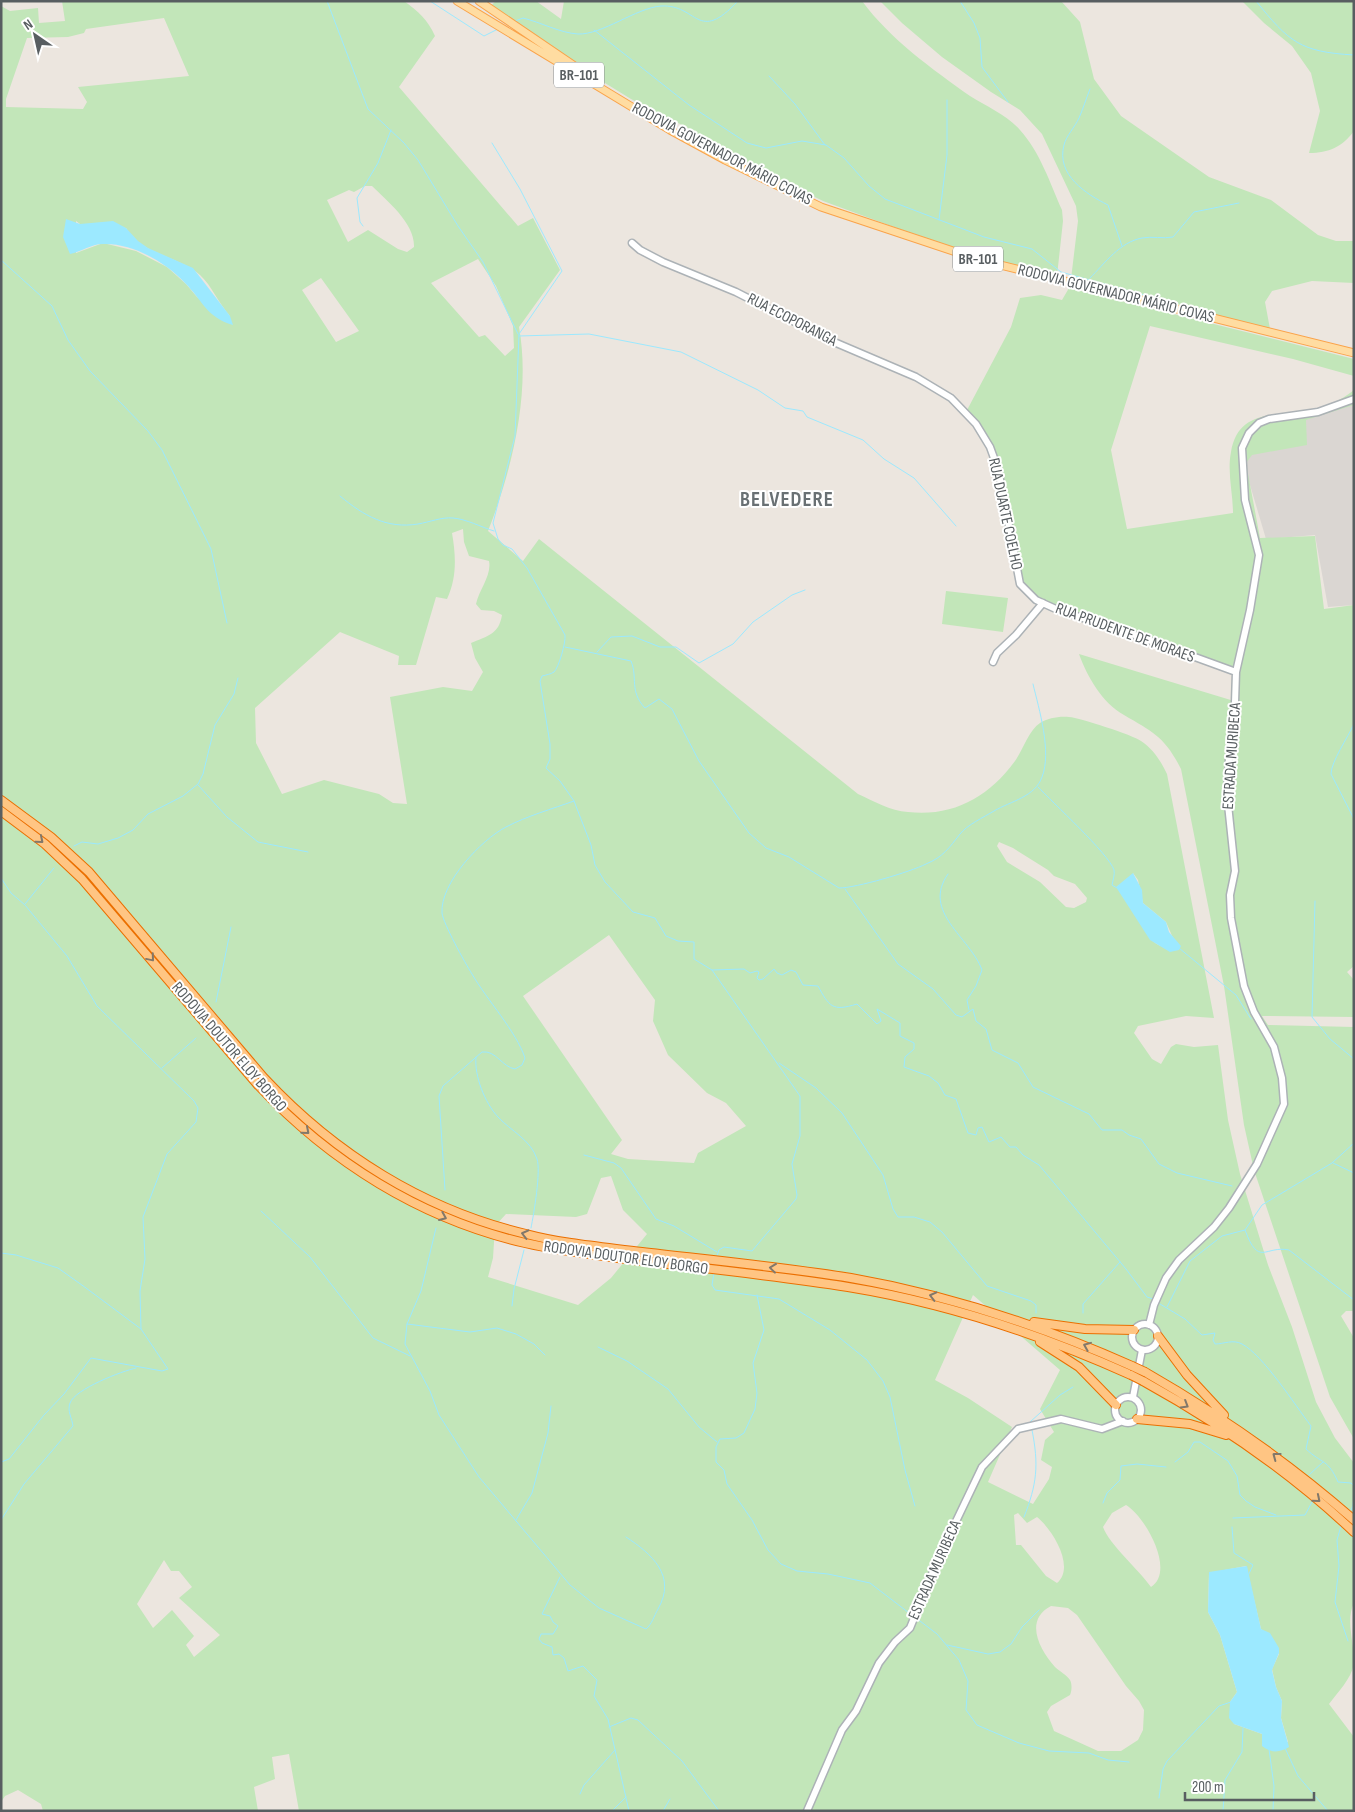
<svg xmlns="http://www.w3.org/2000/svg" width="1355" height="1812" font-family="'Sofia Sans Condensed',sans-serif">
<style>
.industrial{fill:#dad6d2}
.green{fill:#c2e6b9;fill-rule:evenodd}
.water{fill:#9ce9ff}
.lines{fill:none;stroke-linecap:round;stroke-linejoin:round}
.stream{stroke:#9ce9ff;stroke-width:1}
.secondary-casing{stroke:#acb2b6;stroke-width:9}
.primary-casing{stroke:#faa34a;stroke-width:9}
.highway-casing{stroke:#eb6f00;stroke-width:10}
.secondary{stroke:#fff;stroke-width:6}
.primary{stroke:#ffdca1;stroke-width:7}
.highway{stroke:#ffc583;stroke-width:8}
.highway-bridge-casing{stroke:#eb6f00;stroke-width:10;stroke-linecap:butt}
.highway-bridge{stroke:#ffc583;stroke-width:8}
.oneway{stroke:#82786a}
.labels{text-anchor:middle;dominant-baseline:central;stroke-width:4;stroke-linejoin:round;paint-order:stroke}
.shield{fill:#fff;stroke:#8a8e90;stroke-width:1}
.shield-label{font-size:15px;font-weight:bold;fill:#585e61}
.street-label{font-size:16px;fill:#585e61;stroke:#fff}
.district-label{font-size:21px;font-weight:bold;letter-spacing:1px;fill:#697073;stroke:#fff}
</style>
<rect width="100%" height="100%" fill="#ece6df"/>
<path class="industrial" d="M1354 404V605L1328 607 1315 535 1266 539 1245 468 1247 444 1254 432Z"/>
<path class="green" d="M62 1H404C418 11 428 20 435 36L399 87 518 226 533 218 560 270 519 327C531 393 512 470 488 531L523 561 539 539 858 794C874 801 890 811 908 812 953 817 989 797 1015 761 1023 750 1029 730 1040 723 1048 718 1059 716 1069 717 1080 718 1133 735 1141 741 1153 749 1161 761 1167 774L1214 1018 1186 1016 1138 1026 1134 1033 1152 1059 1161 1064 1171 1047 1176 1044 1194 1047 1218 1045 1228 1120 1240 1174 1268 1265 1292 1327 1316 1402 1335 1438 1354 1463V1603C1345 1621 1355 1644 1354 1664 1351 1679 1338 1692 1329 1704L1354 1737V1811H299L289 1754 272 1757 275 1779 254 1787 258 1811H43L41 1804 18 1790 5 1796 1 1802V6L10 11 38 8 39 23 65 21ZM164 18 189 76 78 87 87 102 83 109 6 107V99L27 38 68 37 84 33 86 29ZM365 186H372C387 201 415 223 414 247L407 252 398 249 368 230 348 242 327 200 349 190 354 192ZM76 221 80 224 126 228C141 255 179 256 200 275 212 286 219 304 230 316L197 297 186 284 167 267 136 251 103 243 76 253ZM478 259 496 286 513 326 514 348 505 356 485 335 479 337 431 283ZM321 278 359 331 336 342 302 290ZM463 529 464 542 469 556 489 561C492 575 479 590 476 604L481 610 494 611 502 615C499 634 488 636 471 643L475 658 483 672 472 691 443 687 390 697 407 804 393 803 379 794 324 780 282 794 256 743 255 708 340 632 399 656 398 665H416L436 597 447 599C457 578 456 556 452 533ZM999 842 1013 848 1048 870 1054 876 1075 884 1087 898 1086 902 1074 908 1066 907 1040 882 1007 862 997 846ZM1133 873 1138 880 1143 903 1166 922 1173 938 1164 947C1139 942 1137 895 1133 873ZM609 935 655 1000 653 1021 668 1055 707 1093 726 1103 746 1126 698 1153 694 1163 628 1159 611 1154 622 1140 523 996ZM611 1176 623 1210 647 1234 611 1278 578 1305 488 1277 493 1258 495 1226 506 1214 576 1217 587 1214 601 1178ZM973 1295 1060 1370 1040 1409 1054 1432 1045 1440 1041 1460 1052 1467 1049 1479 1033 1504 988 1482 1012 1427 968 1398 935 1380ZM1126 1505C1145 1516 1176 1571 1151 1587 1139 1570 1109 1544 1103 1527L1112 1513ZM1018 1513 1027 1523 1037 1517C1052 1529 1076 1567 1057 1583L1046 1576 1021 1545H1016L1014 1515ZM164 1560 171 1571H179L192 1587 179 1598 220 1635 194 1657 186 1645 194 1636 172 1610 153 1628 137 1604ZM1246 1566 1261 1629 1279 1654 1272 1669 1276 1687 1282 1701 1281 1718 1288 1742 1262 1746V1734L1234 1724 1230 1702 1237 1692 1220 1635 1208 1612 1209 1573ZM1051 1606 1068 1608 1077 1615 1126 1686 1139 1701 1144 1710 1143 1730 1138 1740 1121 1751H1098L1054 1731 1047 1712 1051 1706 1070 1695C1072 1690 1072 1684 1070 1680 1067 1675 1059 1671 1055 1667 1039 1649 1024 1620 1051 1606Z
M496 1H536L561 19 564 1H862C890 39 932 69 970 96 987 107 1006 114 1020 130 1040 152 1050 183 1062 210L1063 221 1057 276 962 252 823 201 770 175 682 125 631 99 486 10Z
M880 1H1061L1080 22 1094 79 1121 116 1209 177 1271 200 1318 235 1336 241H1354V283L1312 281 1272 291 1265 302 1270 329 1071 279 1078 221 1076 206 1042 134 1020 110 991 92 942 57 902 23Z
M1242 1H1354V131C1342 147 1329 153 1309 153L1320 111 1311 73 1292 46 1264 23Z
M1069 288 1354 359V376L1293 359 1150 326 1111 450 1127 529 1233 513C1233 493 1227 472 1231 452 1238 410 1274 416 1305 411 1323 408 1339 402 1354 390V405L1306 420 1307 445 1252 455 1246 463 1260 538 1315 536 1324 609 1354 605V966L1347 972 1354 980V1017L1262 1016 1268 1025 1354 1027V1311H1346L1341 1316 1354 1338V1439L1330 1397 1254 1170 1244 1125 1224 986 1181 769C1165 737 1153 732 1124 715 1102 703 1087 676 1079 654L1234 701 1233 672 1035 599 1017 584 1015 558 994 454 966 412 1011 327 1020 298 1041 295 1062 300Z
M946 591 1008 598 1003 632 942 624Z"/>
<path class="water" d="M66 219 80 224 113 221 126 228 138 241 148 248 193 268 230 316 233 325C206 317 203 301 185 283 165 262 133 243 103 244 91 244 81 252 70 254L63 237Z
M1133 873 1142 890 1143 903 1166 922 1169 932 1181 946 1179 950 1170 952 1150 940 1116 887Z
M1247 1566 1261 1629 1270 1633 1279 1648V1653L1272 1670 1276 1687 1282 1701 1281 1718 1289 1747C1279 1753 1271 1753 1262 1746V1734L1234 1724 1229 1718 1230 1702 1237 1692 1220 1635 1208 1612 1209 1572Z"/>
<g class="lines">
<path class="stream" d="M61 1V2
M327 1 368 109 404 143 418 160 458 226 483 262 518 334
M430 1 484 36 498 29
M960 1 974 23 980 38 982 67 1008 102
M1256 1C1289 42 1300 52 1354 55
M515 21 523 18C540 22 560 33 578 34 602 35 636 8 661 6 698 4 697 45 738 1
M594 30 689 105 747 143 766 148 802 141 826 145 844 158 869 186 885 199 984 237 1032 249 1061 272 1158 299
M769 76 795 104 825 145
M1090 89C1086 99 1083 109 1079 118 1075 127 1066 136 1064 145 1056 175 1086 194 1108 205L1122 246
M492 143 520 189 562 271 519 334 515 436 493 523 498 539 503 545 512 549 527 568 565 635C566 642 559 667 554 672 551 674 546 675 542 676L540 681 550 744V759L546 768 560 781 574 801 591 845 595 865 605 882 633 912 655 918 666 936 678 941 694 942V959L712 970 800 1096V1136L792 1164 797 1195 796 1199 752 1251 724 1247 719 1250 717 1256
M939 220 947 155V100
M363 226 360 222 357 198 378 163 391 130
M1 260 52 306 68 340 90 371 148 431 162 450 211 549 227 623
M1090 278C1105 263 1120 242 1142 238 1152 236 1163 239 1173 237L1194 212 1239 203
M519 336 589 334 681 352 758 390 785 408 803 411 807 417 863 440 884 459 914 478 956 526
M340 496C364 516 387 529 418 524 430 522 441 517 453 518 466 519 481 527 494 531
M565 647 631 661C638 678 629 691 645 708L659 699 672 709 699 761 749 833 766 848 789 857 839 888C856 888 910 872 926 864 943 857 949 848 960 834 967 825 984 817 994 811 1011 801 1035 797 1042 777 1052 752 1039 709 1033 684
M597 652 611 637 632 636 660 647H676L699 663 733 644 753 622 792 595 805 590
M1354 724C1348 737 1331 762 1331 774L1354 819
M198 785 227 817 258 842 308 852
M1038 787C1052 802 1109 854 1114 870 1115 874 1113 880 1112 885L1117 888
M74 846 82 842 98 844 118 838 133 830 148 814 183 796 198 784 203 774 215 725 234 694 238 678
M948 874C921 912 970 937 982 970L976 986 967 1000 969 1010
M1 878 11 893 25 905 67 956 97 1006 194 1101 198 1108 196 1122 167 1154 143 1217 145 1259 140 1291 141 1329
M845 889 898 964 933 989 956 1015 962 1017 973 1009 976 1021 986 1029 992 1050 1018 1063 1033 1087 1089 1114 1102 1130H1122L1129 1135 1141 1139 1159 1164 1177 1173 1232 1186
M1315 901 1312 1017 1330 1039 1354 1059
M25 904 54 868
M1179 948 1236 995 1251 1019
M712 970 744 969 750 973 757 971 759 972 757 978 759 980 763 979 774 969 777 973 782 975 791 970 796 972 803 985 818 986C829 1006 832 1012 857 1004L877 1024 881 1021 877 1009 900 1023V1036L914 1043V1049L905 1057 904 1067 929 1076 938 1083 945 1095 956 1099 968 1133 976 1135 978 1128 982 1127 989 1142 1001 1137 1010 1147H1016L1023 1155 1039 1165 1126 1269 1147 1297 1153 1299
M216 1002 231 927
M476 1057C474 1076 485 1103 498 1117 511 1131 531 1140 537 1159 541 1171 534 1213 531 1228
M779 1063 816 1088 842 1113 883 1175 893 1209 898 1217H914L930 1222 942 1232 987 1286 1031 1301 1036 1305V1313
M162 1068 196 1038
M584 1155 614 1163 621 1168 656 1219 674 1226 717 1252
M1333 1163 1354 1173
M445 1190 439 1096 443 1086 482 1052C496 1050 502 1067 515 1069L522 1065 525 1058C516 1031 487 1000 472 974 465 963 443 923 442 913 440 883 481 840 506 827 527 816 552 809 574 801
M261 1211 310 1257 373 1338 410 1356
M436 1228 421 1291 407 1324 405 1344 430 1391 439 1415 479 1477 570 1585 599 1608 646 1629C652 1624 654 1616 658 1609 677 1576 652 1554 626 1537
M1245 1230C1259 1268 1265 1245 1289 1250L1354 1300
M1 1253 16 1255 58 1268 86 1288 141 1329 168 1369 162 1371 91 1358 64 1394 44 1415 9 1459 1 1462
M714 1273 712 1285 715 1290 779 1299 830 1330 867 1360 883 1381 890 1397 905 1470 915 1506
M757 1295 764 1330 753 1363 757 1393 755 1409 744 1433 736 1438 720 1439 716 1447V1462L724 1470 727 1484 752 1520 768 1550 781 1564 797 1571 828 1574 870 1583 913 1616
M1160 1304 1185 1319 1202 1335 1215 1333 1213 1340 1215 1344C1224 1344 1233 1339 1242 1344 1263 1355 1295 1405 1311 1426L1306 1449C1322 1464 1328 1459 1338 1482L1351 1483 1354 1486
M512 1306 514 1289 524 1250
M1167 1307 1190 1261 1222 1236 1245 1230 1262 1205 1332 1163 1354 1143
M1083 1313V1304L1120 1262
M407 1324 470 1332 497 1328 516 1334 534 1344 545 1355
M598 1347 627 1361 668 1389 699 1427 717 1442
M1030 1422 1060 1395 1073 1387
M1175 1462 1188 1452 1194 1442H1200L1228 1461 1237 1476 1240 1495 1246 1501 1255 1507 1276 1515
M1309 1475 1323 1462
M1103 1503 1107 1493 1120 1480 1121 1466 1137 1464 1166 1467
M1353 1505 1354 1496
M1350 1512 1353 1506
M1024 1517C1037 1484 1039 1465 1032 1430
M1233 1518 1305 1515 1312 1502
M1 1520 24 1484 73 1426C72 1418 67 1411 70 1403 75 1389 122 1371 136 1368
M516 1520 532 1493 548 1433 551 1406
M1341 1526 1337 1540 1339 1566 1335 1602 1348 1641
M1232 1527 1234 1553 1253 1565 1248 1576
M560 1577 542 1614 550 1616 553 1622 558 1626 553 1634H541L539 1639 542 1643 552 1647 553 1655 559 1654 564 1658 568 1671 583 1666 597 1680 594 1696 608 1719 629 1811
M916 1618 937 1634 959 1660 968 1681 966 1710 977 1725 1019 1743 1049 1751 1089 1753 1108 1760 1129 1762
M947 1645 988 1654 1000 1652 1011 1644 1022 1627 1039 1610
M609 1727 631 1718 638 1720 682 1761 719 1811
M1285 1748 1298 1776 1328 1811
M1269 1749 1274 1786 1273 1811
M580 1794 584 1785 615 1750
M1159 1798 1163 1769 1167 1761 1219 1706 1231 1702
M612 1811 626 1797
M663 1811 670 1799
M1223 1811 1225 1780 1242 1752 1243 1728"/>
<defs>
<path id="secondary" d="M632 243 640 250 663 262 736 292 834 342 916 377 951 398 976 424 990 447 998 469 1020 584 1036 600 1058 610 1129 633 1236 672
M993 662 997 653 1016 635 1043 603
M1132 1337a13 13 0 1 1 26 0a13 13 0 1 1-26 0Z
M1149 1325 1154 1305 1166 1278 1179 1260 1214 1227 1229 1208 1257 1164 1284 1104 1282 1078 1274 1047 1254 1012 1244 986 1231 918 1230 895 1235 871 1227 795 1229 758 1234 733 1236 672 1250 610 1259 555 1245 500 1242 448 1249 433 1259 423 1269 419 1318 412 1354 399
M1133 1397 1142 1350
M1115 1410a13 13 0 1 1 26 0a13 13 0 1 1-26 0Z
M807 1811 842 1730 856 1711 879 1663 895 1642 910 1628 939 1557 982 1467 1018 1429 1061 1419 1102 1429 1123 1421"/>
<path id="primary" d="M457 1 670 130 725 160 821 207 980 260 1354 353
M479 1 598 82"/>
<path id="highway" d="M1 800 51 837 89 872 264 1078C335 1154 424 1210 526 1234 564 1244 603 1247 642 1252 711 1260 782 1267 851 1278 948 1295 1042 1326 1132 1366
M1 811 45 844 82 879 257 1084C330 1162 421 1219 525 1243 563 1252 603 1256 642 1261 710 1269 779 1276 848 1287 946 1303 1040 1334 1131 1375
M1034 1322 1085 1329 1134 1330
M1158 1336 1187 1375 1224 1415
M1040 1342 1079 1367 1116 1405
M1145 1372C1220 1415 1289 1463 1354 1520
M1143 1381C1219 1423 1290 1472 1354 1532
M1137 1419 1190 1424 1226 1435"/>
</defs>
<use href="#secondary" class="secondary-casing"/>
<use href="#primary" class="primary-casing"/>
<use href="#highway" class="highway-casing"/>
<use href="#secondary" class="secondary"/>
<use href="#primary" class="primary"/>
<use href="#highway" class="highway"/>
<defs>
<path id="highway-bridge" d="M1132 1366 1145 1372
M1131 1375 1143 1381"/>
</defs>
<use href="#highway-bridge" class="highway-bridge-casing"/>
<use href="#highway-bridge" class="highway-bridge"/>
</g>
<defs><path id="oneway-chevron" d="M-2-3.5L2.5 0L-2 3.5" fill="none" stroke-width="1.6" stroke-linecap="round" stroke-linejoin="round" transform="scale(1.25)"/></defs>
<g class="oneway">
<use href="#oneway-chevron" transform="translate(40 840) rotate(40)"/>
<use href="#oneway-chevron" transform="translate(151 958) rotate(50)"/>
<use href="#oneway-chevron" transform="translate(306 1131) rotate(41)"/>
<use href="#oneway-chevron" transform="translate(443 1217) rotate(23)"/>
<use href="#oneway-chevron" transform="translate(525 1234) rotate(-166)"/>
<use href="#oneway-chevron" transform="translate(773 1268) rotate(-173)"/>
<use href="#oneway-chevron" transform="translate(933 1296) rotate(-166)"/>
<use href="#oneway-chevron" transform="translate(1087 1346) rotate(-158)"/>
<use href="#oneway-chevron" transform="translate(1185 1405) rotate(31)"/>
<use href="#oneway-chevron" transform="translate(1276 1456) rotate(-143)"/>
<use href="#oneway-chevron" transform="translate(1317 1499) rotate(40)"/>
</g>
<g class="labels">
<g class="shield">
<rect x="554" y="62.5" width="50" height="25" rx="4"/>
<rect x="953" y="246.5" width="50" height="25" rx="4"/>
</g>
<g class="shield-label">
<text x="579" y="75">BR-101</text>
<text x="978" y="259">BR-101</text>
</g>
<g class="street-label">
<text transform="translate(722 154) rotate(28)">RODOVIA GOVERNADOR MÁRIO COVAS</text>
<text transform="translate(1116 294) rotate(14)">RODOVIA GOVERNADOR MÁRIO COVAS</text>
<text transform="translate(792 320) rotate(27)">RUA ECOPORANGA</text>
<text transform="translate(1005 514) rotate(78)">RUA DUARTE COELHO</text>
<text transform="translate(1125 633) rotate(20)">RUA PRUDENTE DE MORAES</text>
<text transform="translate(1232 756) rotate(-86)">ESTRADA MURIBECA</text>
<text transform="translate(229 1047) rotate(49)">RODOVIA DOUTOR ELOY BORGO</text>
<text transform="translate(626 1258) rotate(8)">RODOVIA DOUTOR ELOY BORGO</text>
<text transform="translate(935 1570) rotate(-66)">ESTRADA MURIBECA</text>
</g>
<g class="district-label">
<text x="787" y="499">BELVEDERE</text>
</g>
</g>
<rect width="1355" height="1812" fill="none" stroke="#585e61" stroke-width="5"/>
<g transform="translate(35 35) rotate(326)" stroke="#ffffff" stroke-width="4" paint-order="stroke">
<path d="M0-4L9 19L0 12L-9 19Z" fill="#585e61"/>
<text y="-8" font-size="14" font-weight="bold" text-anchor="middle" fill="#585e61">N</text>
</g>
<path d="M1185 1792v8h129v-8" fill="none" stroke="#585e61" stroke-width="2.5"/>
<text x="1192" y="1792" font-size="15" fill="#585e61" stroke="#ffffff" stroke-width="4" paint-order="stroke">200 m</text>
</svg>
